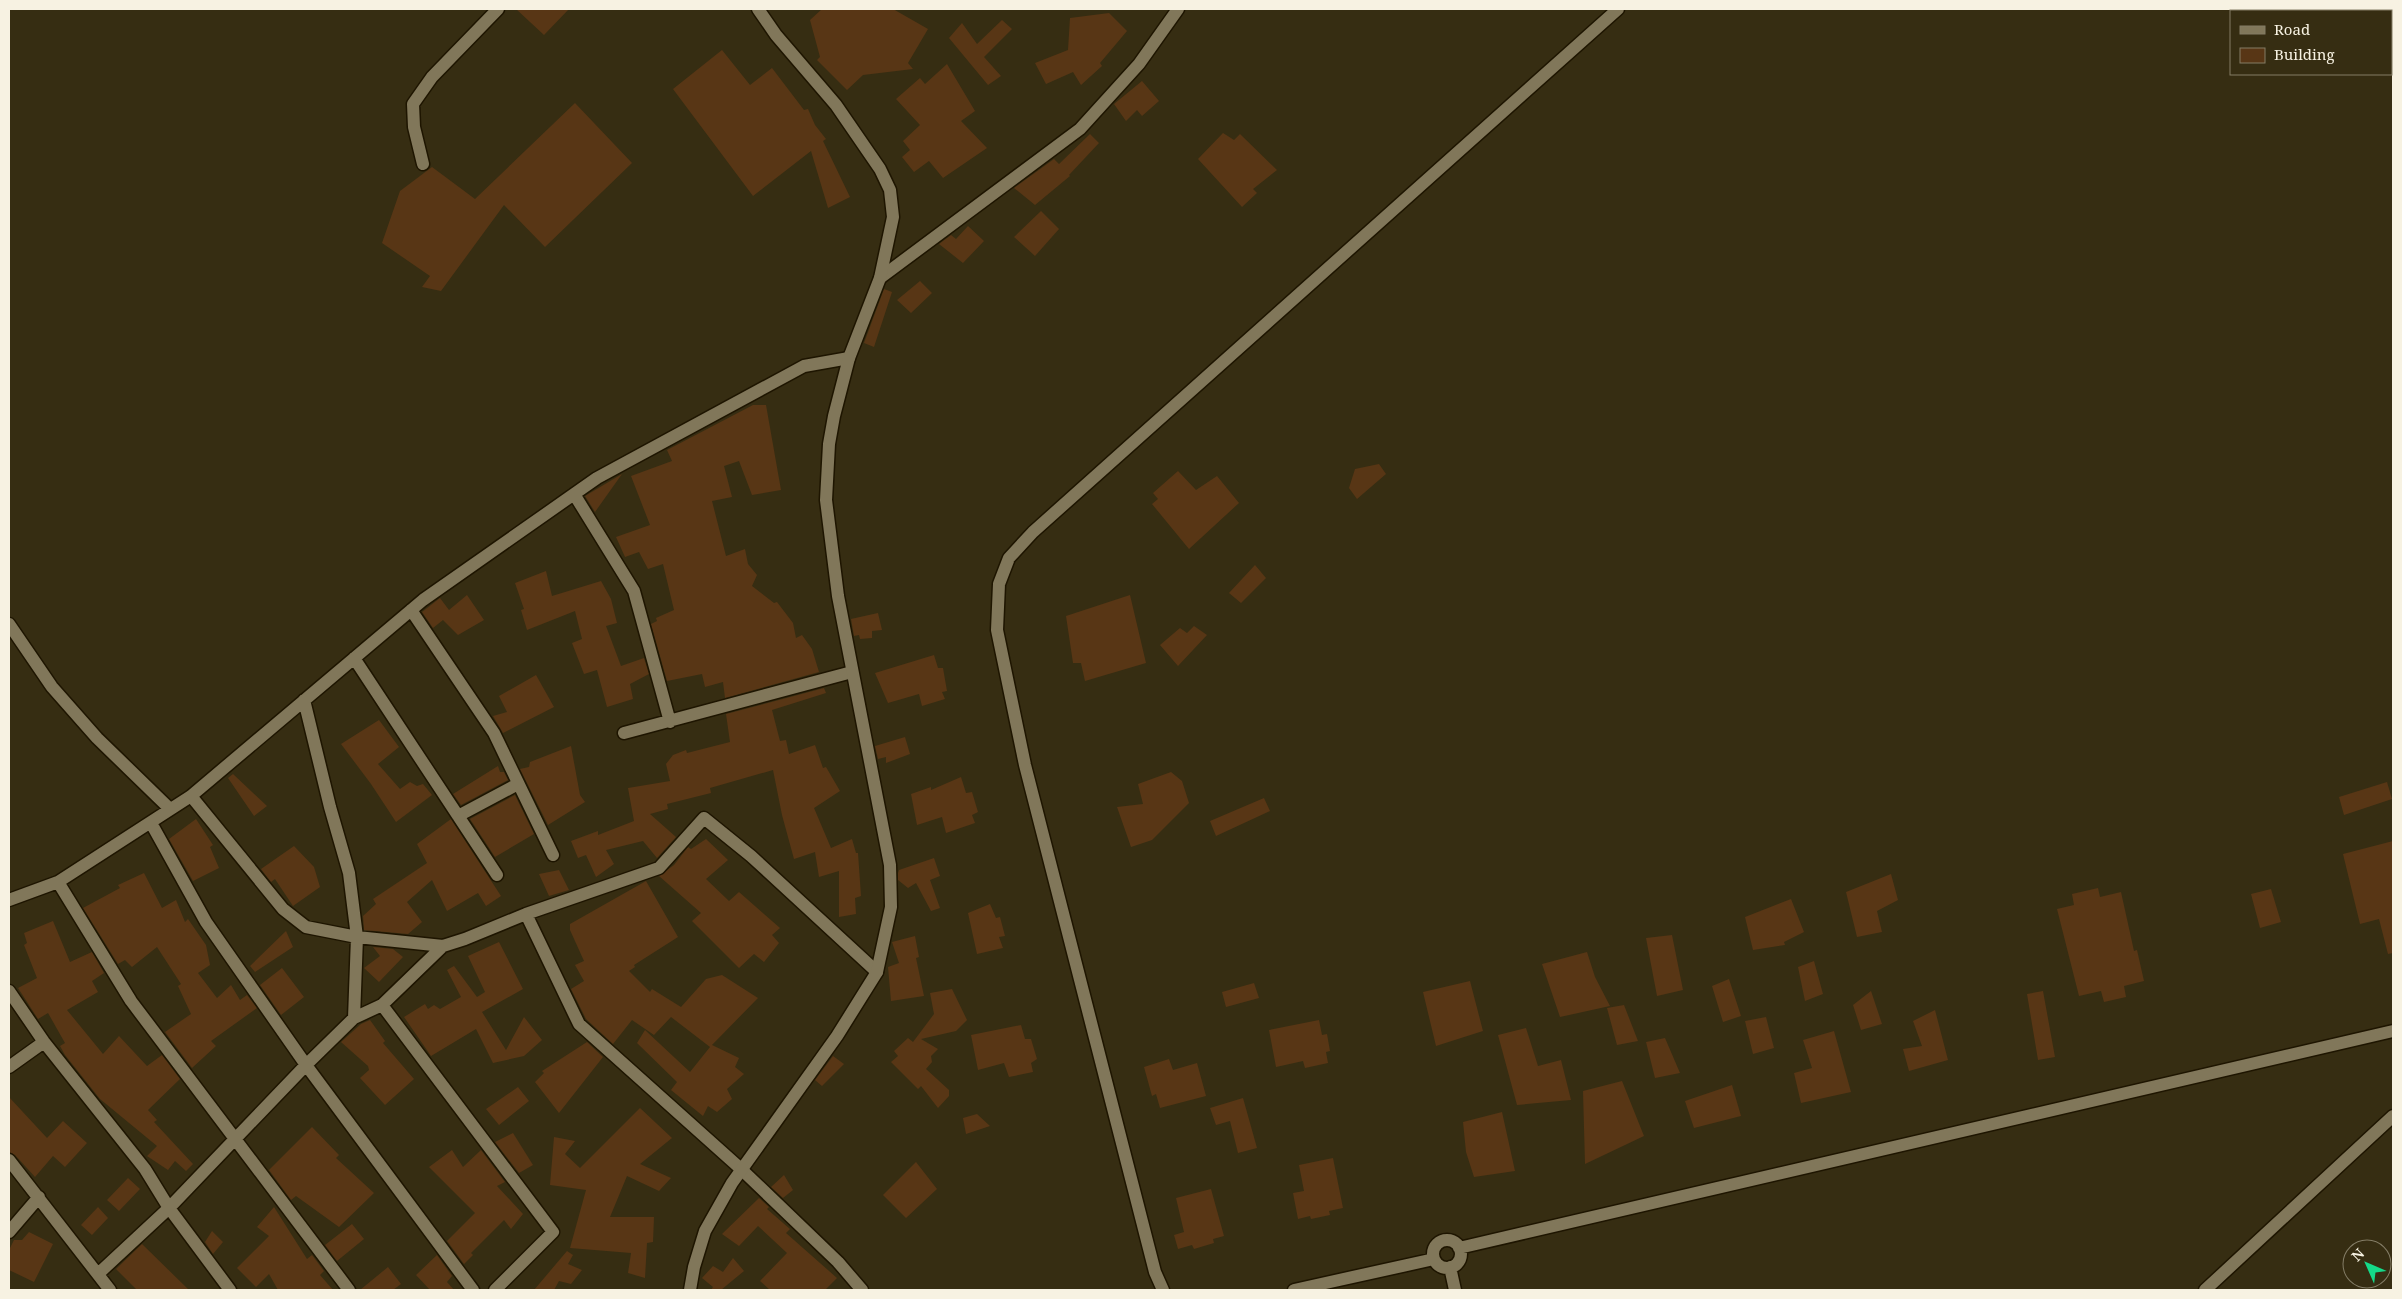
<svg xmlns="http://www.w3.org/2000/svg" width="2402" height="1299" font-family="'Noto Serif',serif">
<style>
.building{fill:#583615}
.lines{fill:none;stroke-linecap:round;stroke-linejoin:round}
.minor-casing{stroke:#1e1500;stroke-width:15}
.tertiary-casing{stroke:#1e1500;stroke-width:15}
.minor{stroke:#81775a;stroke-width:12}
.tertiary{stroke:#81775a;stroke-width:12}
</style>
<rect width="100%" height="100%" fill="#362d12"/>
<path class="building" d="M516 9H569L544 35Z
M822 9H893L928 29 908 63 913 69 863 75 847 90 817 60 820 57 810 20Z
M1109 13 1127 31 1100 63 1102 66 1081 85 1073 72 1046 84 1035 63 1068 50 1070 18Z
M1002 20 1012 29 984 57 1001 76 988 85 949 38 962 23 977 44Z
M722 50 750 85 772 68 804 110 808 109 815 125 826 139 823 141 850 197 828 208 811 151 753 196 673 89Z
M947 64 975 111 961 121 987 148 943 178 929 161 914 172 902 157 910 150 903 141 920 125 896 99 920 78 925 84Z
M1142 81 1159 101 1142 116 1137 110 1126 121 1114 104Z
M575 103 632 163 545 247 504 205 441 291 422 287 430 276 382 243 400 191 432 167 475 199Z
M1223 133 1234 140 1240 134 1277 170 1253 189 1257 193 1242 207 1198 159Z
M1090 134 1099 143 1069 175 1070 176 1035 205 1014 188 1054 159 1059 164Z
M1041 211 1059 229 1035 256 1014 237Z
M968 226 984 241 963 263 939 244 951 235 956 239Z
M920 281 932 293 911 313 897 300Z
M884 289 892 292 874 347 864 343Z
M753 405H766L781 490 752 495 739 461 724 466 732 497 712 501 726 556 745 549 748 564 757 575 752 586 774 603 777 602 793 623 796 638 802 635 812 649 819 672 725 698 723 682 705 687 702 674 667 681 651 624 657 621 656 618 674 610 663 564 648 569 639 552 625 557 616 537 650 525 631 476 672 461 667 450Z
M1379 464 1386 474 1357 499 1349 488 1355 469Z
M1178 471 1196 490 1217 476 1239 503 1189 549 1152 504 1158 499 1153 493Z
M622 474 595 512 585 496Z
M1255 565 1266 578 1241 603 1229 593Z
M546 571 552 596 601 581 611 599 617 623 606 626 621 666 644 658 649 674 630 684 633 699 607 707 597 670 584 674 572 643 582 639 575 611 527 630 521 610 524 609 515 583Z
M467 595 484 620 458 635 443 620 433 628 422 612 440 598 449 610Z
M1130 595 1146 663 1085 681 1081 663H1073L1066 616Z
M878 613 882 630 872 631V638L860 639 859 635 854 636 851 619Z
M1194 626 1207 635 1178 666 1160 645 1180 628 1187 633Z
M934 655 938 668H943L947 691 942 692 945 699 922 706 919 694 888 703 875 673Z
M536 675 554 707 503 733 493 716 507 712 499 696Z
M824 688 826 693 772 710 780 741 786 740 789 754 815 745 823 768 826 767 840 791 814 808 831 848 852 839 856 853H858L861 896 855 898 856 914 839 917V871L819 877 815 852 794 859 782 815 773 770 710 788 711 793 667 804 668 809 650 814 676 837 657 858 643 841 606 850 614 864 596 877 586 855 578 858 571 841 598 831V835L634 821 628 788 670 781 666 764 673 755 686 750 687 753 730 742 726 714Z
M379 720 399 747 378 764 400 789 410 782 417 786 423 784 432 795 396 822 371 784 341 744Z
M905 737 910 754 886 763V757L878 759 875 746Z
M571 746 580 795 585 802 548 825 520 769 529 767 530 762Z
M498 766 500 772H504L508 780 461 805 453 794Z
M1171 772 1182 781 1189 803 1152 840 1131 847 1117 807 1143 804 1138 784Z
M233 774 267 806 254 816 228 778Z
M961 777 966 793 972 792 978 812 972 815 975 823 946 833 942 817 917 825 911 794 931 787V790Z
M2387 782 2392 799 2344 815 2339 797Z
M515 795 534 834 495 857 470 819Z
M1264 798 1270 811 1216 836 1210 821Z
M196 819 213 845 210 847 219 868 193 881 169 839Z
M451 819 501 896 486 906 478 893 447 911 432 880 407 902 422 922 408 934 364 930 363 916 376 904 373 899 427 863 417 844Z
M706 839 728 860 706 879 729 901 739 892 780 928 772 935 779 943 764 962 754 954 739 968 692 921 701 913 659 876 674 865 688 847 691 849Z
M2393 841V953L2388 954 2379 919 2360 924 2343 854Z
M294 846 314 867 320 887 293 906 275 879 271 882 261 869Z
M934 858 940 876 930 880 940 908 931 911 916 883 908 888 898 880V873L899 870Z
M559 870 569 890 549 896 539 874Z
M144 873 162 908 176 900 185 922 188 919 206 945 210 965 198 973 217 998 231 985 240 1000 247 995 257 1008 211 1041 216 1046 192 1068 165 1032 191 1014 178 986 181 984 157 947 132 967 125 960 118 964 83 908 120 888 118 885Z
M1891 874 1898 900 1877 911 1882 932 1857 937 1846 892Z
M646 881 678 937 634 965 635 967 629 971 650 992 652 989 681 1007 706 979 722 975 758 998 712 1045 739 1058 735 1067 744 1074 727 1089 732 1099 717 1112 708 1106 703 1116 671 1090 677 1082 637 1043 645 1030 690 1072 710 1047 671 1017 654 1035 632 1020 613 1044 586 1019 571 989 584 981 575 965 584 961 570 930V924Z
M2098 888 2100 897 2121 892 2134 951 2137 950 2144 981 2124 986 2126 997 2104 1002 2101 991 2079 996 2057 909 2074 905 2072 894Z
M2271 889 2281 922 2260 928 2251 894Z
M1791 899 1804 932 1784 942 1785 945 1753 950 1745 917Z
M990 904 996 918 1000 917 1005 936 999 937 1003 948 977 954 968 913Z
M53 921 70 962 92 952 104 973 92 981 98 992 67 1010 103 1054 119 1036 147 1066 162 1055 180 1079 148 1110 157 1120 154 1122 193 1164 186 1171 175 1161 168 1170 147 1156 157 1146 100 1099 65 1055 60 1046 65 1043 48 1013 38 1019 18 988 37 978 24 945 27 943 24 933Z
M286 931 293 947 255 972 250 966Z
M1672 935 1683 990 1657 996 1646 938Z
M915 936 919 957 916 958 924 996 891 1001 888 967 899 963 892 942Z
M499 942 523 989 482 1012 506 1050 524 1017 542 1040 524 1056 493 1063 476 1029 431 1056 404 1017 425 1004 428 1009 434 1005 440 1009 461 997 447 970 454 966 477 997 485 992 468 956Z
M373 947 393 949 403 957 379 982 364 968 380 956Z
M1587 952 1595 977 1610 1006 1560 1017 1542 964Z
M1814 961 1823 994 1805 1001 1798 967Z
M282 968 304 997 281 1015 260 985Z
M1729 979 1741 1016 1723 1022 1712 986Z
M1470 981 1483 1031 1436 1046 1423 992Z
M1254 983 1259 998 1226 1007 1222 992Z
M952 989 967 1020 956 1031 921 1039 938 1049 931 1056 932 1062 926 1069 949 1090V1096L938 1108 921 1086 918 1089 891 1062 898 1056 894 1051 908 1038 913 1042 934 1014 930 993Z
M1871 991 1882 1024 1861 1030 1853 1005Z
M2043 991 2055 1057 2038 1060 2027 994Z
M1624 1005 1638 1041 1617 1045 1607 1008Z
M1935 1010 1948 1060 1909 1071 1903 1049 1922 1046 1913 1021Z
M1766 1017 1774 1048 1753 1054 1745 1021Z
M370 1020 385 1041 383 1043 414 1079 385 1105 360 1078 369 1070 368 1066 341 1042 361 1024Z
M1319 1020 1322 1035 1327 1034 1330 1051 1326 1052 1328 1063 1305 1068 1303 1061 1276 1067 1269 1030Z
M1021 1025 1025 1039H1031L1037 1059 1031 1063 1033 1072 1009 1077 1004 1063 978 1070 971 1035Z
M1526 1028 1538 1066 1561 1060 1571 1100 1517 1105 1498 1035Z
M1834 1031 1851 1092 1801 1103 1794 1073 1812 1068 1803 1040Z
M1665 1038 1680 1073 1655 1078 1646 1042Z
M587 1042 603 1057 559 1113 535 1082 544 1073 542 1071Z
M833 1056 844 1064 822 1086 815 1080Z
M1169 1059 1173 1070 1197 1063 1206 1096 1160 1108 1156 1094 1152 1096 1144 1067Z
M1622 1081 1644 1136 1585 1164 1583 1091Z
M1732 1085 1741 1116 1694 1128 1685 1101Z
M518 1087 529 1101 499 1125 486 1109Z
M9 1097 47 1138 63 1121 87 1143 65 1167 53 1156 35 1177 15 1155 9 1152Z
M1243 1098 1257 1148 1238 1153 1230 1121 1216 1125 1210 1108Z
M640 1108 672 1138 640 1164 671 1178 659 1191 627 1176 610 1217H654L653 1242 647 1243 645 1278 628 1273 631 1253 570 1248 586 1190 550 1185 554 1137 575 1141 565 1154 580 1168Z
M1502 1112 1515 1171 1474 1177 1466 1152 1463 1122Z
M977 1114 990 1126 966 1134 963 1118Z
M312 1127 339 1155 336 1158 374 1193 339 1227 296 1196 291 1200 269 1170Z
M513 1133 533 1165 519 1173 495 1142Z
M452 1150 463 1167 481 1150 505 1182 497 1186 523 1214 511 1229 504 1220 471 1253 473 1255 464 1264 447 1241 475 1213 429 1167Z
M1333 1158 1343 1208 1329 1211 1330 1215 1311 1219 1310 1216 1298 1219 1293 1193 1304 1191 1299 1165Z
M916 1162 937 1189 906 1218 883 1195Z
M784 1175 793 1190 783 1198 771 1187Z
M128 1178 140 1189 119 1211 107 1200Z
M1211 1189 1224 1236 1213 1239 1214 1243 1194 1249 1192 1245 1178 1249 1174 1235 1184 1232 1176 1198Z
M759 1198 769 1207 767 1209 790 1229 786 1233 837 1278 825 1290H770L760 1281 787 1253 758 1226 739 1246 722 1234Z
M98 1207 108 1218 92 1235 81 1225Z
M274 1207 307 1259 312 1255 324 1271 320 1275 333 1290H278L269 1274 256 1287 237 1268 269 1236 257 1227Z
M352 1224 364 1239 337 1261 325 1245Z
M212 1231 223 1242 213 1254 205 1242Z
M29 1232 53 1244 34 1282 9 1270V1250L14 1240H22Z
M142 1244 189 1290H137L116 1269Z
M567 1251 573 1255 568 1264 582 1270 571 1284 559 1281 554 1290H534Z
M437 1255 452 1276 447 1282 454 1290H430L416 1275Z
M733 1258 744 1271 721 1290H711L713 1287 702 1278 713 1266 723 1272Z
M388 1267 401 1284 393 1290H360Z"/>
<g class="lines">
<defs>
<path id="minor" d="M423 164 414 127 413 104 432 77 498 9
M880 278 1080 129 1139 64 1178 9
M574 494 634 591 670 722
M411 610 494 733 553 855
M9 624 52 687 97 738 169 808
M354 658 497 875
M304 700 330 807 349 873 357 937 354 1018
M624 733 852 672
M191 796 283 909 306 927 357 937 443 946
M458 816 518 784
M151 823 206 922 306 1065 473 1290
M58 882 131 1001 349 1290
M9 900 58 882 191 796 423 600 597 478 804 366 849 358
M526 914 579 1024 741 1169 838 1262 862 1290
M9 991 44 1042 145 1169 169 1208 230 1290
M382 1005 553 1232 495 1290
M9 1067 44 1042
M9 1160 110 1290
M9 1232 39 1197
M1433 1254a14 14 0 1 1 28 0a14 14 0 1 1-28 0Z
M1459 1248 2393 1031
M1450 1267 1455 1290
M98 1274 169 1208 306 1065 354 1018 382 1005 443 946 465 939 526 914 659 868 704 818 751 856 877 972
M1163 1290 1155 1272 1025 765 997 630 999 584 1009 558 1033 532 1618 9
M1294 1290 1434 1259
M2205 1290 2393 1116"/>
<path id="tertiary" d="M690 1290 694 1267 705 1231 732 1183 837 1036 877 972 891 907 890 865 838 596 826 500 829 444 834 416 849 358 880 278 893 217 890 190 880 169 836 105 776 35 758 9"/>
</defs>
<use href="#minor" class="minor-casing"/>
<use href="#tertiary" class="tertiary-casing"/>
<use href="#minor" class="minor"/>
<use href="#tertiary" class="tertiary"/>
</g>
<rect width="2402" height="1299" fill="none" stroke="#f7f2e2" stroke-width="20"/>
<rect x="2230" y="10" width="162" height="65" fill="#362d12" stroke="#837c65"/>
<rect x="2240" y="26" width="25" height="8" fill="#81775a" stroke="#837c65"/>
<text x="2274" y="35" font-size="15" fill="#f7f2e2">Road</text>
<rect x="2240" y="48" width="25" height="15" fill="#583615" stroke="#837c65"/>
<text x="2274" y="60" font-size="15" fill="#f7f2e2">Building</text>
<g transform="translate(2367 1264) rotate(315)"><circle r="24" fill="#362d12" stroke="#837c65"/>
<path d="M0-4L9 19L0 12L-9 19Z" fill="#15d989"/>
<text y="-8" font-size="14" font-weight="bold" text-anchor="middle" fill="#f7f2e2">N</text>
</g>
</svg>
